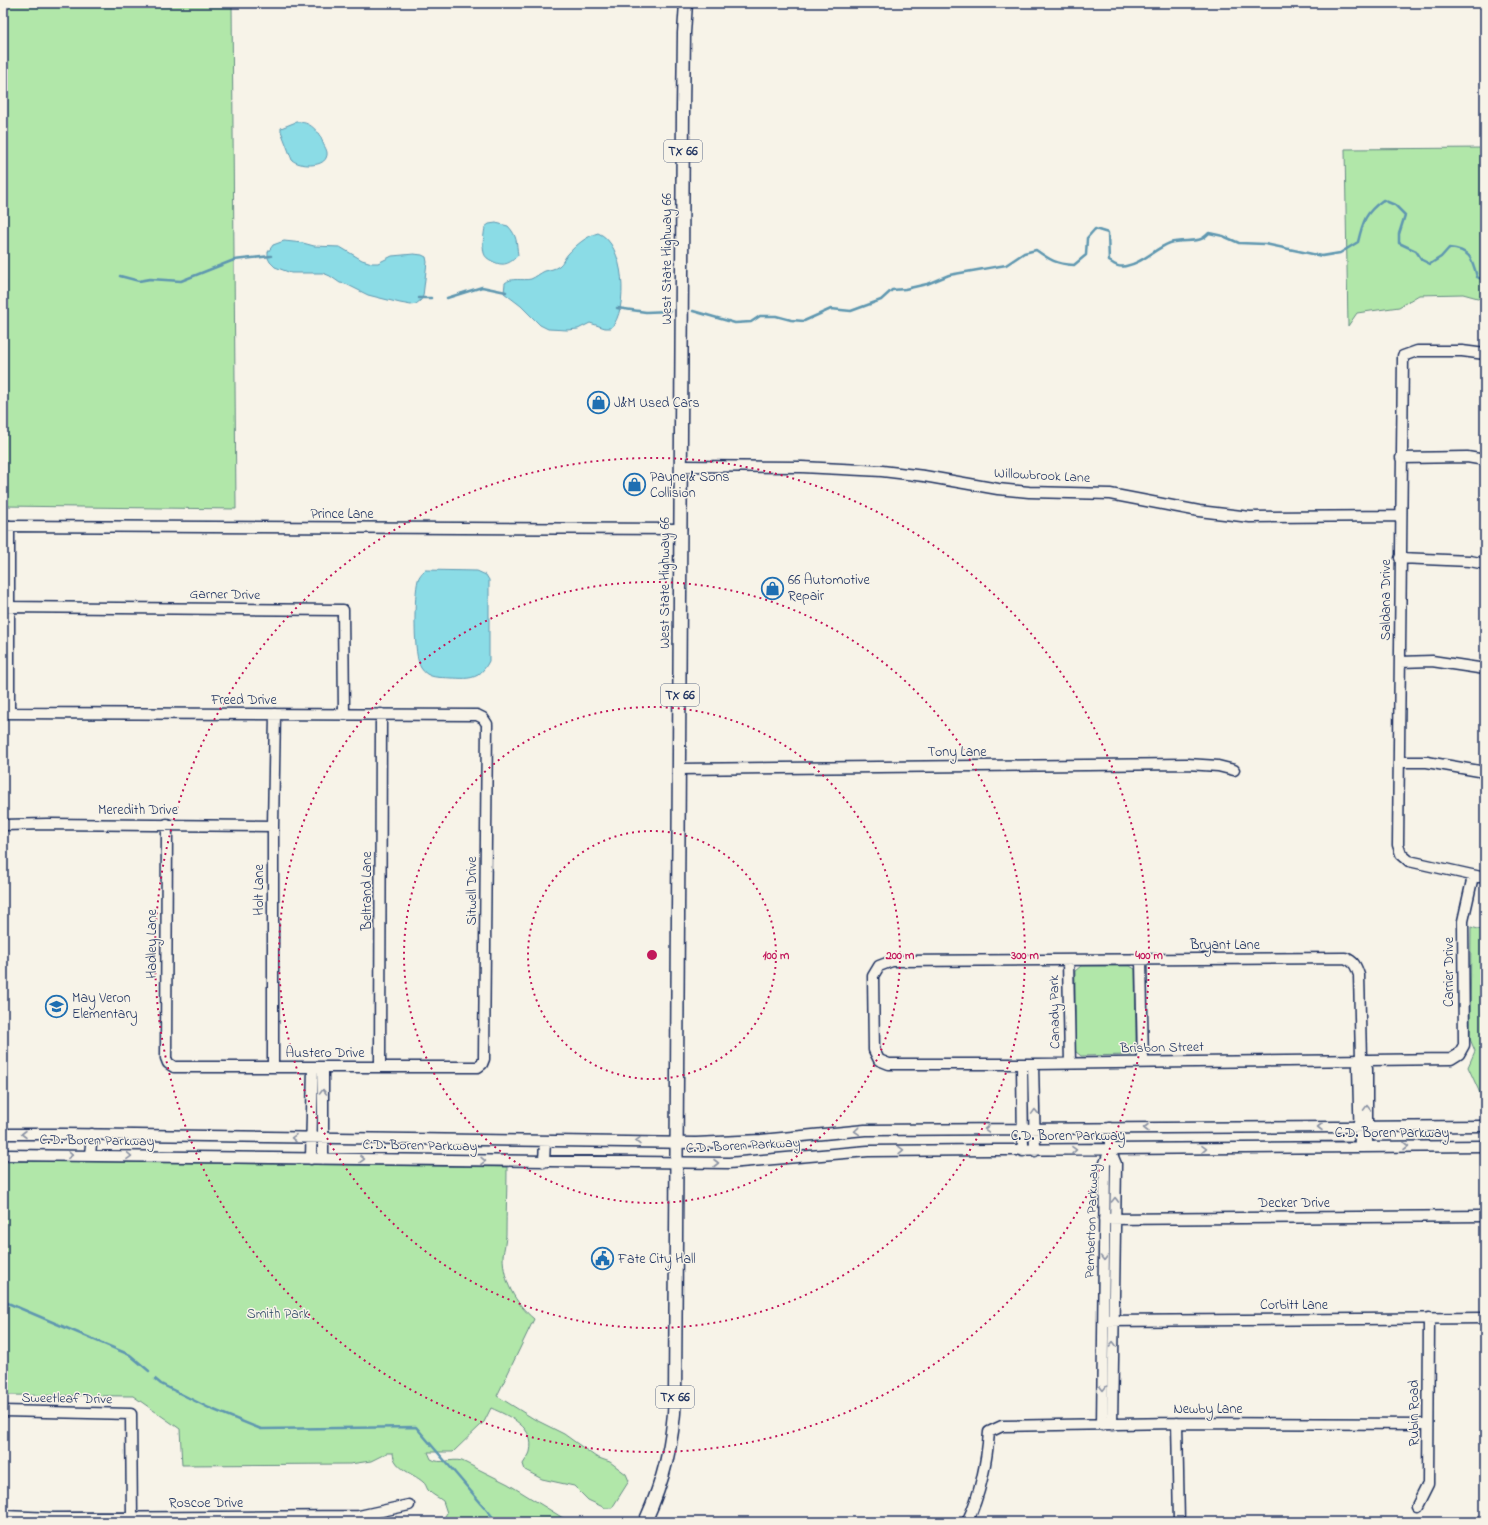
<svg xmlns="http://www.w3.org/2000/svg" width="1488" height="1525" font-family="'Indie Flower',sans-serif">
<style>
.green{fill:#b1e7a9;stroke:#668b84}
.water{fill:#8bdce6;stroke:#5e97b0}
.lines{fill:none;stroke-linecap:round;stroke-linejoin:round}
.stream{stroke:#5e97b0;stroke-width:2.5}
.minor-casing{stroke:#1b2f5e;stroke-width:13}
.major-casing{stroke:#1b2f5e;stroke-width:15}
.minor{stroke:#f7f3e8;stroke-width:10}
.major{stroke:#f7f3e8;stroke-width:12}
.oneway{stroke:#8991a3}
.ring{fill:none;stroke:#c2185b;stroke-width:2;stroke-dasharray:2 4}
.labels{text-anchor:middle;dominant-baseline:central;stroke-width:3;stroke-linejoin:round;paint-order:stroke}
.shield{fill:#f7f3e8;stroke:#5d6a87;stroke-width:1}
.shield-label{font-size:13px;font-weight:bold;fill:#1b2f5e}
.street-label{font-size:14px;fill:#1b2f5e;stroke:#f7f3e8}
.poi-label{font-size:14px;fill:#1b2f5e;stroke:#f7f3e8;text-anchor:start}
.park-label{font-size:14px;fill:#39546d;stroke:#f7f3e8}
.centre{fill:#c2185b;stroke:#f7f3e8;stroke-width:2}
.ring-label{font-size:12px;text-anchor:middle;font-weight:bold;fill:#c2185b;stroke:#f7f3e8;stroke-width:3;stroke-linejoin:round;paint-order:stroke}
</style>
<rect width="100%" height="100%" fill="#f7f3e8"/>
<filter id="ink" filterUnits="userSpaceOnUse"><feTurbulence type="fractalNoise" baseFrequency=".025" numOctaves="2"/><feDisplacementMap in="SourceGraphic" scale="8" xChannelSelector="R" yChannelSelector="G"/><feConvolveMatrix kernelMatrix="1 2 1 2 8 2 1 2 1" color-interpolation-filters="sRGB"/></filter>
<g filter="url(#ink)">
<path class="green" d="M3 3H232L236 509 4 506 6 281 3 280Z
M1485 148V300L1463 294 1419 295 1399 307 1357 313 1348 326 1345 149Z
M1471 927 1485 931V1104L1468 1067 1475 1051 1470 1039Z
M1081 966H1130L1135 969 1136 1051 1132 1055 1081 1056 1075 1051V971Z
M44 1161 507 1167C507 1190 506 1212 506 1234 506 1242 504 1248 503 1256 503 1281 515 1303 534 1319L497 1396 534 1419 564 1434 596 1457 610 1462 626 1474 629 1481 612 1508H605L588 1500 574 1486 542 1479 525 1470 523 1464C525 1460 529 1456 530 1452 536 1427 509 1416 491 1408L484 1422 453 1452H428L431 1459C441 1465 451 1458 462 1461L508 1484 563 1518 574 1522H441L447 1513 443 1501C438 1497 432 1495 428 1490 426 1487 426 1484 423 1482 413 1473 394 1469 393 1453H387L371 1461 350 1464 182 1465 180 1429 133 1396 3 1395V1162Z"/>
<path class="water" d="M296 122C310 121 319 131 323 143 325 148 329 152 326 158 322 167 300 167 292 160L281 131V128Z
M496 223 508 226C518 237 516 242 518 255 510 264 503 267 492 261 488 259 485 257 484 253 482 245 484 234 485 227L489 224Z
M598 233C625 243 629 310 611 328H605L590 323 578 329 567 330 548 329 540 325 521 306 504 293 505 283C511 277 523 281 531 279 536 277 540 273 545 271 549 270 555 269 559 266 563 263 565 257 568 254 576 245 587 236 598 233Z
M284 241 303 243 314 246 340 247 362 260 372 263H378L392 256 414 254 422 255 426 257 427 262 423 296 421 300 416 304 411 305 400 303 368 295 346 284 340 283 330 276 323 273H291L275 267 270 262 268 258V252L273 245Z
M425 570 477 571 486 575 489 580V661C486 667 483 671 478 675 469 680 460 678 451 678 439 677 428 679 421 668 413 656 414 595 418 580 419 576 422 573 425 570Z"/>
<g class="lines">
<path class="stream" d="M120 276 139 281 150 279 181 281 234 260 271 256
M419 298H431
M447 298 482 287 506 292
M617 308 646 312 670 311
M693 311 735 323 751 322 760 316H776L791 320 804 321 831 309 851 311 881 300 892 290 905 289 927 284 949 275 1006 265 1024 253 1036 250C1050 260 1056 264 1074 265L1086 255 1087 238 1095 229 1108 233 1109 261C1115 265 1119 268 1126 266 1143 263 1154 249 1170 243 1180 240 1194 242 1201 239 1204 238 1207 235 1209 233L1223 236 1239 243 1265 244 1322 256 1340 253 1358 242C1363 221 1365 213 1383 200L1395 205 1405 215 1399 234V243L1416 251 1422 260 1430 264 1441 257 1449 248C1470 250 1472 258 1477 277L1485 281
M3 1301 130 1355 149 1371
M155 1379 161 1384 209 1408 261 1429 416 1427 497 1522"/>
<defs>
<path id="minor" d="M1485 354 1462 351H1417L1403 356C1400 519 1401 682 1398 845L1401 854 1409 861 1485 878
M1401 458 1467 457 1485 460
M681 466 802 467 882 471 924 476 998 489 1029 492 1110 494 1199 511 1250 517 1400 516
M3 526 681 529
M1400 558 1470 561 1485 564
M3 607 343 610 344 714
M1400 662 1432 661 1485 669
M3 713 477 715 483 718 487 724 484 1059 482 1064 478 1067H174L168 1063 166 1058 167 824
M9 713V526
M1399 762H1427L1485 772
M679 769 1187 764 1218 766 1234 770
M3 825 47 824 273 826
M1068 960 1070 1063
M1141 960 1143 1062
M1361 1059 1367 1068V1147
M1022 1064 1023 1151
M1033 1064 1035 1151
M273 1067V826L275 714
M323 1067V1159
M380 1067 381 714
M1110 1128V1150L1116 1164 1112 1425
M3 1134H63L696 1143 761 1140 865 1130 1485 1126
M1360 1147 1358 1067 1361 1059 1359 975C1356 966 1354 961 1345 958L892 961 879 966 873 976 874 1050 879 1060 889 1064H1033L1451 1059 1459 1054 1464 1045 1463 921 1473 876
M3 1155 729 1163 868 1151 1485 1146
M90 1155 92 1134
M311 1159 313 1067
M544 1162 545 1141
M1104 1219 1485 1216
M1104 1321 1485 1318
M3 1411 131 1414 132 1518
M1177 1423 1179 1522
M1102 1425 1105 1163 1110 1150
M1417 1506 1428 1484 1429 1318
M3 1516 54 1518 359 1516 409 1505
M967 1522C980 1496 987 1461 989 1432L1002 1426 1177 1423 1428 1424"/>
<path id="major" d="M645 1522C664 1480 673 1443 675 1398L683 110 684 33 686 3"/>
</defs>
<use href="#minor" class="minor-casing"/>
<use href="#major" class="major-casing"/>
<use href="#minor" class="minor"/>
<use href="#major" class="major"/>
</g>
<defs><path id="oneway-chevron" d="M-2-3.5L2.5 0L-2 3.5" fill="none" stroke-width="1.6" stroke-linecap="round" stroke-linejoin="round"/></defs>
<g class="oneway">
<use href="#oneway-chevron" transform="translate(323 1092) rotate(-90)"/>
<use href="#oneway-chevron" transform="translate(1367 1108) rotate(-91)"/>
<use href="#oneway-chevron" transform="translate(1035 1112) rotate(-92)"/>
<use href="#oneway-chevron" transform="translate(1320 1127) rotate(180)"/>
<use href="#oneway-chevron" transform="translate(1146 1128) rotate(180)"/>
<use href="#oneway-chevron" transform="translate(987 1129) rotate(179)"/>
<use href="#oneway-chevron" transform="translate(857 1131) rotate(175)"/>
<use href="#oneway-chevron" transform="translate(24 1134) rotate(180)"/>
<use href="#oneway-chevron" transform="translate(294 1138) rotate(-179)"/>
<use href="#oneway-chevron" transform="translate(638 1141) rotate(-179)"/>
<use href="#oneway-chevron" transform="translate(1406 1146)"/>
<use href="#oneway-chevron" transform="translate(1204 1149) rotate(-1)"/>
<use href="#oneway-chevron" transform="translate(901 1150) rotate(-1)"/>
<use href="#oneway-chevron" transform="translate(1074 1150) rotate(-1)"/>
<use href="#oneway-chevron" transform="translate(70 1155) rotate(1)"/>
<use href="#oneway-chevron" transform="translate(129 1156) rotate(1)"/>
<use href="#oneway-chevron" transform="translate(362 1159) rotate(1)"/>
<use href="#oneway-chevron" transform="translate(483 1161) rotate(1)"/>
<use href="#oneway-chevron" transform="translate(716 1163)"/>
<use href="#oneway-chevron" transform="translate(1115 1200) rotate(-89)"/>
<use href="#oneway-chevron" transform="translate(1104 1258) rotate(90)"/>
<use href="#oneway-chevron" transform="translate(1113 1344) rotate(-89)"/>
<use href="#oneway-chevron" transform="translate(1103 1388) rotate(91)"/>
</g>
</g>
<g class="ring">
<circle cx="652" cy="955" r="124"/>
<circle cx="652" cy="955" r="248"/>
<circle cx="652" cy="955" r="373"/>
<circle cx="652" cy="955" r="497"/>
</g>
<defs>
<symbol id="shop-ring" viewBox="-11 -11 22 22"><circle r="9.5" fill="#f7f3e8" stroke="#1f6fb2" stroke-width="1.5"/><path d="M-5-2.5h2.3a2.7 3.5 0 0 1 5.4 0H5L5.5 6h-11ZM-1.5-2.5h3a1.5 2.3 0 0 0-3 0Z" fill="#1f6fb2"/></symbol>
<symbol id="school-ring" viewBox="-11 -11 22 22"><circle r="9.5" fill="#f7f3e8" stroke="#1f6fb2" stroke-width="1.5"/><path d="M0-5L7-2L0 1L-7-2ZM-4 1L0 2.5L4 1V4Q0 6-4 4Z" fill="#1f6fb2"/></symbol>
<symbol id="civic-ring" viewBox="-11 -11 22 22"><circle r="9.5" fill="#f7f3e8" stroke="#1f6fb2" stroke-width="1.5"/><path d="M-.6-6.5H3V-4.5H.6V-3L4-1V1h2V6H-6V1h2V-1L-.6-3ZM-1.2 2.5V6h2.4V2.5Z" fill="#1f6fb2"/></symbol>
</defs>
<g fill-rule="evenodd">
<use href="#shop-ring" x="586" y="390" width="25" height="25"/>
<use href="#shop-ring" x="622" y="472" width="25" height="25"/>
<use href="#shop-ring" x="760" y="576" width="25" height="25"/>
<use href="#school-ring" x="44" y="994" width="25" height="25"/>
<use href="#civic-ring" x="590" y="1246" width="25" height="25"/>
</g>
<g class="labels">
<g class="shield">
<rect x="664" y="140" width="38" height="22" rx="3"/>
<rect x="661" y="684" width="38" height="22" rx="3"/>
<rect x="656" y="1386" width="38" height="22" rx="3"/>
</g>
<g class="shield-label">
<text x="683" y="151">TX 66</text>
<text x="680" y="695">TX 66</text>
<text x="675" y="1397">TX 66</text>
</g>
<g class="street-label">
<text transform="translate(667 259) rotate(-90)">West State Highway 66</text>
<text transform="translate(1042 476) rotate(3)">Willowbrook Lane</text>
<text x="342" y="514">Prince Lane</text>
<text transform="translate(665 583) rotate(-90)">West State Highway 66</text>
<text transform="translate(225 595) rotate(1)">Garner Drive</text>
<text transform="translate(1386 600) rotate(-90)">Saldana Drive</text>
<text x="244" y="700">Freed Drive</text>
<text x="957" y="752">Tony Lane</text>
<text x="138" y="810">Meredith Drive</text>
<text transform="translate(259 890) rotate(-90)">Holt Lane</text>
<text transform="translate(367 891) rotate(-90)">Beltrand Lane</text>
<text transform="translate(472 891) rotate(-90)">Sitwell Drive</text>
<text transform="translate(152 944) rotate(-90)">Hadley Lane</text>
<text x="1225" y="945">Bryant Lane</text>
<text transform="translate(1449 972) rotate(-90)">Carrier Drive</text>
<text transform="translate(1055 1012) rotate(-91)">Canady Park</text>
<text transform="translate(1162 1048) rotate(-1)">Brisbon Street</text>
<text x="325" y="1053">Austero Drive</text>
<text x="1392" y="1133">C.D. Boren Parkway</text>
<text x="1068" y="1136">C.D. Boren Parkway</text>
<text transform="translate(97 1141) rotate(1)">C.D. Boren Parkway</text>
<text transform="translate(420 1146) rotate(1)">C.D. Boren Parkway</text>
<text transform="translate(743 1146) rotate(-3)">C.D. Boren Parkway</text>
<text x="1294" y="1203">Decker Drive</text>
<text transform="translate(1092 1221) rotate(-88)">Pemberton Parkway</text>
<text x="1294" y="1305">Corbitt Lane</text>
<text transform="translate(67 1399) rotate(1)">Sweetleaf Drive</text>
<text x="1208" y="1409">Newby Lane</text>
<text transform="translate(1414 1413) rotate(-90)">Rubin Road</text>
<text x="206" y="1503">Roscoe Drive</text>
</g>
<g class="poi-label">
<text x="614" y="403">J&amp;M Used Cars</text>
<text x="650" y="477">Payne &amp; Sons<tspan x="650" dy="16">Collision</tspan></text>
<text x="788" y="580">66 Automotive<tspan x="788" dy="16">Repair</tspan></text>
<text x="72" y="998">May Veron<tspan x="72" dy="16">Elementary</tspan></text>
<text x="618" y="1259">Fate City Hall</text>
</g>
<g class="park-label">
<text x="278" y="1314">Smith Park</text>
</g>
</g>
<circle cx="652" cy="955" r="6" class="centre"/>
<g class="ring-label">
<text x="776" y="959">100 m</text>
<text x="900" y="959">200 m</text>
<text x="1025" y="959">300 m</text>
<text x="1149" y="959">400 m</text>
</g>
<rect width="1488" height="1525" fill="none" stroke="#f7f3e8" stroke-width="16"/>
<rect x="8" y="8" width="1472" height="1509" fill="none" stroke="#1b2f5e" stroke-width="1.5" filter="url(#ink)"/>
</svg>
